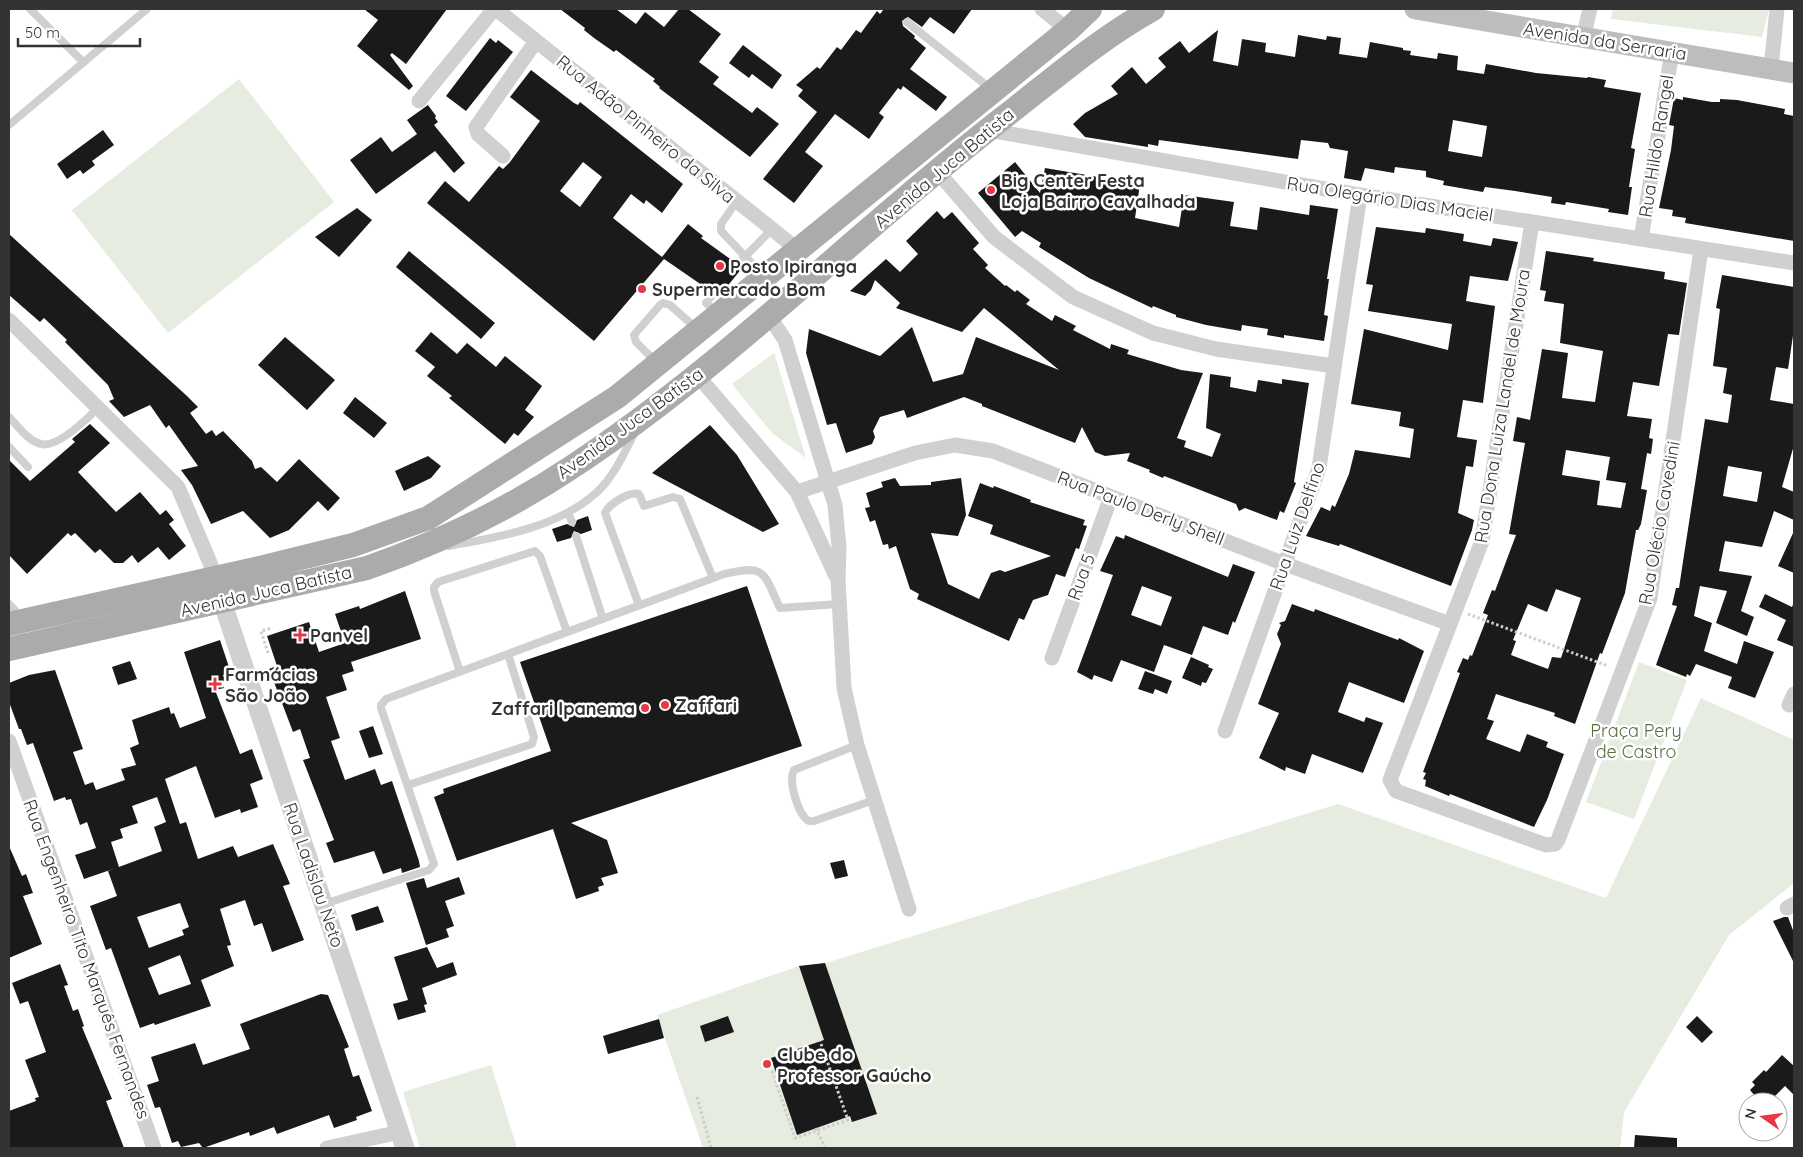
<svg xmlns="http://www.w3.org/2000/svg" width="1803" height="1157" font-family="Quicksand,sans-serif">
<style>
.green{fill:#e6ecdf}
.building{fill:#1a1a1a;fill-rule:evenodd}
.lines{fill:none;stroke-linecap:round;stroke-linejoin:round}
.path{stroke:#cdcdcd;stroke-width:3;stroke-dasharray:2.5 2.5;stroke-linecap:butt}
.service{stroke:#d0d0d0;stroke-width:8}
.minor{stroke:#d0d0d0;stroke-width:15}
.tertiary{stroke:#d0d0d0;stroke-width:19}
.secondary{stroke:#bdbdbd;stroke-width:21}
.primary{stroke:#ababab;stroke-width:24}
.poi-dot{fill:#e63946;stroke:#fff;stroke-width:2}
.labels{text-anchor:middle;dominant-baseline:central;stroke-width:5;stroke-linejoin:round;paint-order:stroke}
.street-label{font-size:18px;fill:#333;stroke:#fff}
.poi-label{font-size:18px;font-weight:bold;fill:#333;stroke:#fff;text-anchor:start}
.park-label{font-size:18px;fill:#56703f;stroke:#fff}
</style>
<rect width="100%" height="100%" fill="#fff"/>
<path class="green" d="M1613 9H1769L1762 37 1611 19Z
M239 79 334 202 168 333 72 210Z
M774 353 806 458 772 433 732 384Z
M1639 662 1687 680 1634 819 1586 802Z
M1701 698 1794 740V883L1729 935 1624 1112 1620 1148H703L657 1015 799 966 826 963 1338 804 1606 898Z
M491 1065 517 1148H420L403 1092Z"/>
<path class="building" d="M364 9H447L406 64 392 53 390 55 413 86 409 90 357 46 378 20Z
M560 9H616L636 24 645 12 664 27 679 9H688L721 34 699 62 719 77 713 84 752 113 757 107 779 124 750 157 659 88 660 87 653 81 655 79 616 50 614 52 594 38 584 30 585 28Z
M884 9H972L954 34 930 17 922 27 908 17 902 21 903 26 915 36 914 38 926 48 910 69 947 97 936 111 903 86 901 90 898 88 879 113 884 117 869 139 835 114 805 152 823 166 794 203 763 179 817 112 798 96 803 90 796 85 817 67 820 69 837 47 841 50 856 30 861 33 877 11 880 14Z
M1218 30 1213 61 1238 66 1242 39 1266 43 1265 52 1295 57 1298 35 1326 40 1327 36 1341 38 1339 54 1367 58 1370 42 1403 48V50L1411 51 1410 55 1437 59 1438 53 1458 56 1457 70 1484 74 1486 64 1536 73 1587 78 1588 77 1606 80 1604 87 1641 93 1631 148 1635 149 1629 187H1632L1628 215 1608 212 1609 209 1566 202 1565 205 1551 203 1552 197 1515 191 1485 187 1483 192 1443 185 1444 181 1426 177V171L1395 167 1394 173 1365 168 1361 181 1344 178 1348 151 1330 148 1328 143 1301 140 1298 159 1159 140 1158 146 1148 144V147L1085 137 1073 124 1085 113 1118 94 1111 86 1132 67 1146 84 1166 67 1158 58 1180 41 1189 53ZM1453 120 1487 126 1482 157 1448 151Z
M490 38 496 43 498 40 513 52 466 111 446 96Z
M743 45 782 75 772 89 752 74 749 78 729 63Z
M531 70 574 103 578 105 580 102 683 184 662 213 646 200 644 204 631 194 613 218 662 257 688 224 703 236 701 238 733 261V269L742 268 722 293 718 297 716 289 709 290 664 259 594 341 427 203 445 181 469 202 499 166 503 169 510 162 540 121 510 97ZM583 162 602 177 580 207 560 191Z
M1683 97 1712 102H1720V99L1737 100 1785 109 1784 114 1794 116V241L1685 223 1686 218 1672 216 1673 210 1659 208 1671 150 1674 126 1669 125 1674 98 1683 100Z
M428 105 436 116 435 118 438 122 434 125 465 163 454 173 435 151 376 194 350 160 381 137 392 152 417 134 407 120Z
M103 130 114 145 92 161 95 165 83 174 80 170 67 179 57 164Z
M1015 162 1040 193 1045 168 1140 184 1135 218 1179 227 1184 195 1234 202 1230 226 1257 230 1260 207 1309 215 1310 205 1338 209 1327 279H1329L1324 315 1328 316 1324 341 1284 335V338L1267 335 1268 329 1242 325 1241 331 1206 325 1176 317V315L1153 306 1152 308 1089 278 1039 247 1041 243 1022 231 1015 237 978 193Z
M357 208 372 220 339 257 315 237Z
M937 211 944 219 952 212 979 243 973 249 988 265 985 268 1005 286 1006 285 1015 292 1017 290 1030 300 1026 304 1052 321 1055 315 1076 326 1073 330 1110 349 1111 344 1129 350 1127 354 1181 370 1203 373 1177 438 1186 441 1184 447 1212 457 1221 434 1206 428 1210 374 1231 377 1230 387 1256 392 1258 380 1282 384V379L1309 383 1294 482 1296 483 1284 513 1280 511 1277 520 1245 508 1239 511 1236 504 1172 479 1164 476 1163 478 1149 472 1150 470 1127 461 1130 453 1105 456 1095 452 1082 427 1075 443 982 406V404L964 397 907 418 904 410 880 417 873 431 875 437 872 444 846 453 836 423 827 425 806 353 809 329 880 356 912 327 933 382 963 374 976 337 1059 370 984 308 962 332 896 308 900 303 875 280 871 290 865 296 850 291 886 259 900 272 918 254 906 241Z
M1376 227 1425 233 1426 228 1464 234 1463 241 1491 246 1493 238 1518 242 1508 281 1470 276 1466 301 1495 306 1483 403 1463 400 1457 437 1477 440 1473 467 1466 466 1458 513 1474 520 1472 530 1451 586 1340 544 1339 546 1306 536 1321 507 1330 511 1332 505 1335 507 1349 474 1355 450 1410 458 1414 429 1399 426 1401 412 1351 404 1364 329 1448 350 1452 324 1368 311 1373 285 1366 284Z
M9 234 187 396 198 407 190 413 206 434 212 430 216 436 223 431 252 461 255 469 261 467 277 482 299 459 340 498 328 511 318 501 289 530 270 538 243 511 211 524 192 485 181 470 198 466 169 425 166 428 150 405 124 417 109 401 114 399 108 385 65 342 67 340 44 318 40 322 9 295Z
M409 251 495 323 481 339 396 267Z
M1546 251 1594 258 1593 261 1665 272 1664 279 1687 283 1679 335 1668 334 1659 386 1633 382 1627 416 1652 419 1649 438 1653 439 1651 454 1647 453 1641 489 1647 490 1641 524 1638 530H1636L1625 593 1602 654 1600 653 1575 724 1554 716 1555 713 1496 694 1487 719 1494 721 1486 739 1520 752 1527 734 1548 742 1546 747 1564 754 1547 800 1534 827 1450 794 1449 796 1425 786 1426 780 1423 779 1426 773 1423 772 1460 673 1457 672 1463 658 1468 660 1470 655 1472 656 1488 615 1483 613 1492 590 1495 591 1516 535 1509 534 1525 443 1513 441 1517 417 1530 420 1542 349 1568 353 1562 398 1595 402 1603 351 1560 343 1564 304 1544 301 1546 291 1540 290ZM1566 450 1610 457 1606 480 1626 483 1621 508 1597 505 1600 481 1562 475ZM1556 589 1581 598 1561 658 1552 657 1548 669 1511 655 1516 641 1513 640 1528 604 1547 612Z
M1722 275 1794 287V329L1788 369 1776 367 1770 400 1794 404V445L1782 487 1794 492V520L1774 511 1762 547 1725 541 1719 571 1752 576 1741 611 1754 617 1747 636 1716 623 1727 591 1700 586 1694 616 1712 623 1704 651 1737 664 1744 641 1774 652 1755 698 1728 688 1732 677 1696 664 1690 676 1687 674 1686 677 1656 665 1677 606 1672 605 1676 588H1679L1684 555 1705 419 1728 423 1732 395 1723 393 1727 368 1713 366 1720 309 1716 308ZM1728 466 1762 472 1757 502 1723 496Z
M431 332 457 354 467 343 496 367 505 356 542 386 525 410 534 417 518 436 514 433 505 444 449 398 452 396 427 376 435 367 415 351Z
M285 337 335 380 307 410 258 365Z
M355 397 387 423 374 438 343 413Z
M90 424 110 443 78 472 116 512 140 492 160 515 166 510 174 520 169 524 186 546 169 560 158 547 138 563 132 555 123 563H114L100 549 95 553 75 533 71 536 68 533 27 574 9 555V460L30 481 75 442 72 439Z
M710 425 737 455 779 524 763 532 652 473Z
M428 456 441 466 431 478 404 491 395 471Z
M895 478 900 486 931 485V482L961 478 966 515 958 536 931 533 948 584 979 599 991 573 1000 570 1005 572 1051 556 990 534 993 525 968 516 980 483 993 488 994 486 1031 500 1030 502 1085 520 1083 525 1087 526 1079 549 1076 548 1065 577 1056 574 1048 595 1033 600 1024 620 1019 618 1009 641 917 599 919 594 910 589 896 546 889 549 888 544 883 545 875 520 870 522 865 508 870 507 866 493 883 487 881 482Z
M588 516 592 530 581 534 574 531 571 538 557 542 552 529 567 524 574 527 577 520Z
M1794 531V573L1778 566Z
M1125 535 1228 577 1233 564 1255 572 1235 623 1233 621 1228 635 1203 626 1192 655 1164 645 1154 672 1121 660 1112 682 1094 675 1092 680 1077 672 1113 575 1100 571 1116 536 1124 539ZM1142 586 1172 597 1161 626 1131 615Z
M747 586 802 746 571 823 607 840 618 873 601 878 604 885 598 887 599 891 576 899 553 829 457 861 434 797 444 793 443 789 551 751 520 662Z
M405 591 421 639 351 662 354 671 342 675 347 690 326 697 340 738 331 741 345 780 375 769 381 785 392 781 419 861 420 867 402 873 401 868 383 874 374 851 334 863 326 843 334 840 303 760 310 758 300 729 293 732 269 669 277 666 267 636 309 622 319 652 345 643 335 614 359 606 360 609Z
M1765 594 1792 607 1794 602V647L1777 640 1786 620 1759 607Z
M1292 604 1314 612 1315 609 1398 640 1399 638 1424 651 1404 703 1349 682 1338 712 1364 722 1366 717 1383 723 1363 773 1312 754 1305 774 1286 767 1285 771 1259 758 1279 713 1258 704 1281 644 1277 634 1281 625 1279 623 1285 621Z
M220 640 231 673 223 675 225 680 222 682 224 688 215 690 240 754 252 749 263 779 250 784 258 807 241 813 240 809 215 818 196 766 165 779 180 824 186 822 198 859 233 846 238 857 273 844 290 884 283 886 304 940 272 952 262 923 254 926 245 900 220 909 231 945 227 946 234 966 194 983 201 980 211 1006 155 1025 154 1023 140 1028 111 948 106 950 90 906 117 896 108 871 162 851 154 827 166 822 157 797 132 806 138 823 120 829 123 838 111 842 119 867 84 879 75 855 96 848 87 822 80 825 71 799 66 800 65 797 54 801 33 743 27 745 21 729H19L9 702V683L29 675 55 670 83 749 73 752 85 785 93 782 96 790 125 780 121 769 136 765 130 748 139 744 132 720 169 707 171 714 174 713 180 728 206 718 184 652ZM180 903 189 927 182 930 184 935 149 948 137 917ZM180 955 191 984 159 995 148 968Z
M1191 657 1209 665 1208 667 1213 669 1206 683 1202 682 1201 686 1182 678Z
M130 661 137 679 118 685 112 667Z
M1145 671 1172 681 1167 694 1155 689 1153 694 1138 689Z
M373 726 383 754 369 758 359 731Z
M9 846 22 876 26 874 33 893 23 896 42 944 9 958Z
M844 860 848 876 835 879 830 863Z
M459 877 465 894 445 901 454 926 446 929 449 937 426 945 406 883 424 878 427 888Z
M378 906 384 922 356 931 351 915Z
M1784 917H1788L1794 933V963L1773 921Z
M427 947 437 968 453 962 457 975 422 988 427 1004 424 1005 426 1012 398 1020 393 1004 408 1000 394 957Z
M825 963 877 1114 852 1122 850 1116 797 1135 771 1058 824 1040 799 966Z
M60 964 68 985 64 986 73 1011 78 1009 84 1026 82 1027 112 1099 106 1101 124 1148H9V1111L36 1101 35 1098 39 1097 25 1060 46 1052 28 1001 20 1004 12 983Z
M321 994 328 995 349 1047 344 1049 353 1077 359 1075 372 1111 356 1117 357 1120 334 1128 329 1115 277 1134 274 1127 250 1136 249 1132 203 1148 199 1143 181 1147 178 1141 172 1143 160 1107 155 1108 147 1085 159 1081 151 1057 195 1043 203 1065 250 1049 240 1024Z
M728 1016 734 1032 705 1042 700 1026Z
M1697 1016 1713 1032 1702 1043 1686 1027Z
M659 1019 664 1038 608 1054 603 1036Z
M1782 1055 1794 1066V1095L1785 1086 1769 1102H1760L1750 1090 1755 1085 1752 1082 1764 1070 1766 1072Z
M1635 1135 1677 1138V1148H1634Z"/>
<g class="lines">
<path class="path" d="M1468 614 1608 666
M268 653 261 631 272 628
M772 1071 795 1138 848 1120 820 1041
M697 1097 711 1148
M816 1128 825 1148"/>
<path class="service" d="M30 9 83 62
M907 22 991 89
M9 125 147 9
M737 201 721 224V231L763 275
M737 265 772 229
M713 294 706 303 717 313
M656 362 636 342 634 335 660 305 663 303 670 305 697 329
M9 417C18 426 28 441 41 444 57 448 87 419 98 408
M9 447 28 467
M568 513 572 522
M576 536 603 619
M449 546C498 537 557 528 596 493 613 478 625 452 635 432
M9 604 21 617
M639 605 605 513C609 504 629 491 639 494L644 506 673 497 680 499 713 578
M460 672 434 591V587L438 582 535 551 540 556 567 632
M857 745 794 770C788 781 798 815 809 821H814L874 800
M408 785 532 744 534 737 508 654
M324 904 429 870 434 864 381 708V705L386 699 724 574C766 564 763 572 780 608L839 604"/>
<path class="minor" d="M496 9 797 249
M1042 9 1068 30
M1583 38 1590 9
M1771 69 1777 9
M419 101 494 9
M988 130 1360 195 1794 263
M503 156 478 134 476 127 536 41
M937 171 994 237 1073 297 1153 333 1216 349 1334 366
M1532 222 1482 541 1390 780 1396 791 1546 845 1555 844 1558 840 1650 598 1701 249
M1641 239 1672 52
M769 316 785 340 835 505 839 547 838 580 844 688 857 745 909 909
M9 320 178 487 216 577
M698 376 797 492 836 576
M797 492 915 453 955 445 993 451 1285 564 1450 624
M1052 658 1111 497
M1789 705 1794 694
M1225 731 1319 468 1360 195
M9 741 154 1148
M1787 908 1794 904
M327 1148 400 1132"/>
<path class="tertiary" d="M222 601 405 1148"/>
<path class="secondary" d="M1415 9 1794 73"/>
<path class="primary" d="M9 624 264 567 353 545 428 518 617 397 1068 30 1090 9
M9 649 367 568C438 543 509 509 572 467 727 365 857 231 1003 118 1052 80 1099 39 1153 9"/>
</g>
<g class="poi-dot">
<circle cx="991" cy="190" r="5"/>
<circle cx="720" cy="266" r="5"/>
<circle cx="642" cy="289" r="5"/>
<path d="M297.5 627.5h5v5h5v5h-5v5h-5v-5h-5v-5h5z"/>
<path d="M212.5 676.5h5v5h5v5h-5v5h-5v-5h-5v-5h5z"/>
<circle cx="665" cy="705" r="5"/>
<circle cx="645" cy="708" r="5"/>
<circle cx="767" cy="1064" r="5"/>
</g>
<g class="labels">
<g class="street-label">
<text transform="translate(1605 41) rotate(9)">Avenida da Serraria</text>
<text transform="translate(646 129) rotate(39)">Rua Adão Pinheiro da Silva</text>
<text transform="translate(1656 146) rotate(-81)">Rua Hildo Rangel</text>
<text transform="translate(944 168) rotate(-40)">Avenida Juca Batista</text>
<text transform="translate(1390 199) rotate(9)">Rua Olegário Dias Maciel</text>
<text transform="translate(1502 406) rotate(-81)">Rua Dona Luiza Landel de Moura</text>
<text transform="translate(630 423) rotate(-36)">Avenida Juca Batista</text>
<text transform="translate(1141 508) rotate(21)">Rua Paulo Derly Shell</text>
<text transform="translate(1659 523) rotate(-80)">Rua Olécio Cavedini</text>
<text transform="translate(1297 526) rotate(-71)">Rua Luiz Delfino</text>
<text transform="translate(1081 577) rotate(-70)">Rua 5</text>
<text transform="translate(266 591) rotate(-13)">Avenida Juca Batista</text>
<text transform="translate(314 875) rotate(71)">Rua Ladislau Neto</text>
<text transform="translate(87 959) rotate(70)">Rua Engenheiro Tito Marquês Fernandes</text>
</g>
<g class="poi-label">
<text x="1001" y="180">Big Center Festa<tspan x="1001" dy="21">Loja Bairro Cavalhada</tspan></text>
<text x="730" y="266">Posto Ipiranga</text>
<text x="652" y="289">Supermercado Bom</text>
<text x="310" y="635">Panvel</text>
<text x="225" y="674">Farmácias<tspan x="225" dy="21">São João</tspan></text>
<text x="675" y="705">Zaffari</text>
<text x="635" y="708" text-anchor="end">Zaffari Ipanema</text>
<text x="777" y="1054">Clube do<tspan x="777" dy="21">Professor Gaúcho</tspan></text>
</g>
<g class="park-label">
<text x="1636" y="730">Praça Pery<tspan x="1636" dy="21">de Castro</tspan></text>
</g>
</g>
<rect width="1803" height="1157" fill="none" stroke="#333333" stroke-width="20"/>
<g transform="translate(1763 1117) rotate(284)"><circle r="24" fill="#ffffff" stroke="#adadad"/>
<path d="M0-4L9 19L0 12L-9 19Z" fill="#e63946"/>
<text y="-8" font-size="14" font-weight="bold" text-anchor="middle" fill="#333333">N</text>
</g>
<path d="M18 38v8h122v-8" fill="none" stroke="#333333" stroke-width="2.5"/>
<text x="25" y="38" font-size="15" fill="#333333" stroke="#ffffff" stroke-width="4" paint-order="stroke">50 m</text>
</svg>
